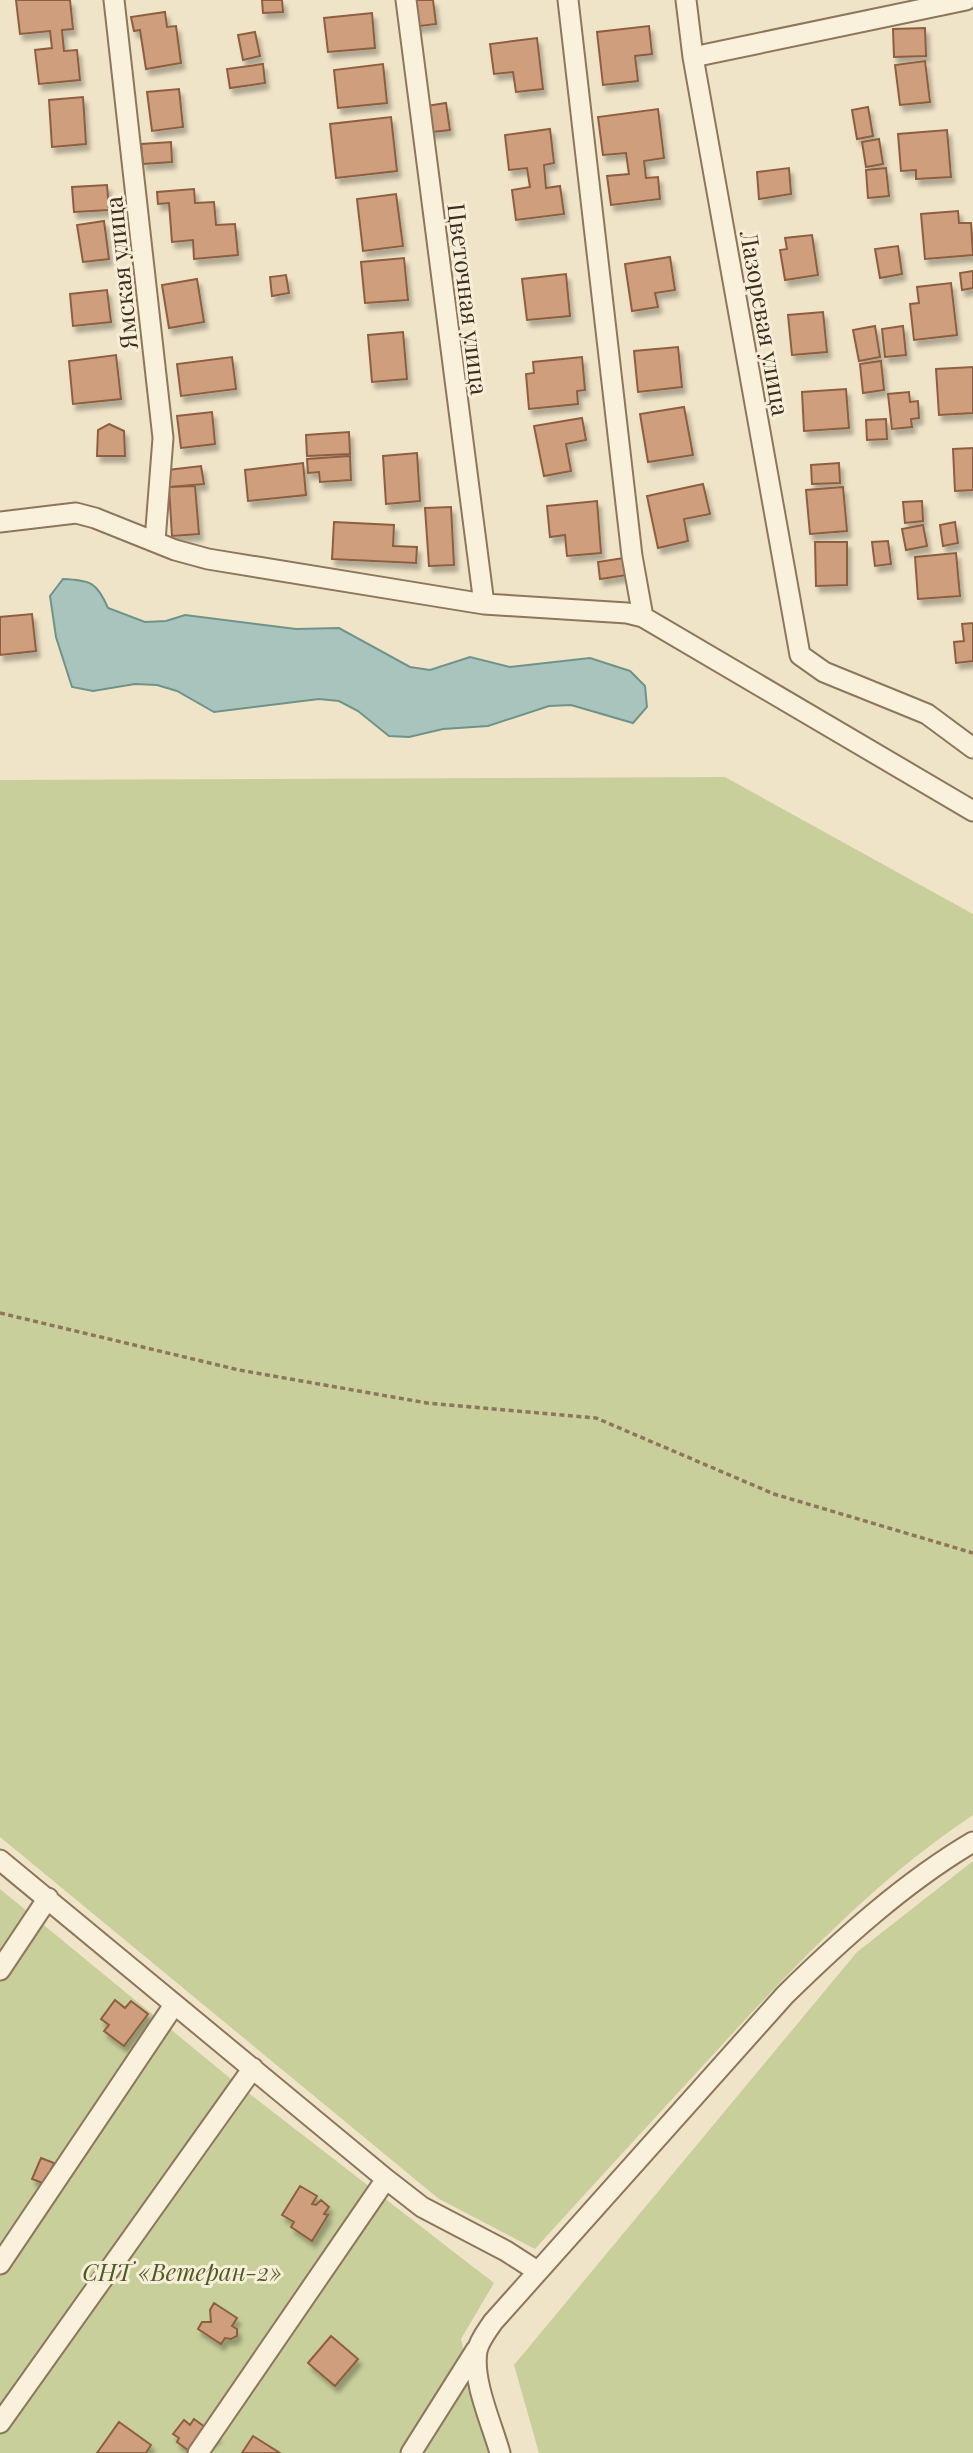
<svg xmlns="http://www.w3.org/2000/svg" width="973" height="2453" font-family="'Playfair Display',serif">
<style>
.green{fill:#c9cf9b}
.water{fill:#a9c4bc;stroke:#6f938a;stroke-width:2}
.building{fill:#cf9f7d;stroke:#8d5f41;stroke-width:2;filter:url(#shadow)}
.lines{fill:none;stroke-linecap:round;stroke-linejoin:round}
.minor-casing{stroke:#8d765c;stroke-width:23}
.path{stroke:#8d765c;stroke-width:3.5;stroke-dasharray:5 3.5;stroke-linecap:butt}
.minor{stroke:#faf1dc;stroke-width:19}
.labels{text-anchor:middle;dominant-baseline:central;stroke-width:6;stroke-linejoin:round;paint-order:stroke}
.street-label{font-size:24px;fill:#3d2e20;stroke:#f7eed8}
.park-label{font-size:24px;font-style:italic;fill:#4d5a26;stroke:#f7eed8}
</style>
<defs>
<filter id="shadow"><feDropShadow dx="3.5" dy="6" stdDeviation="2" flood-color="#0004"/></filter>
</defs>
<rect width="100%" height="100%" fill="#f0e4c8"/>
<path class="green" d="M725 777 973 914V1815C874 1881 791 1969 711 2057 652 2121 593 2185 535 2249L439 2199 0 1837V780Z
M973 1861V2453H539L514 2365 857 1952Z
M0 1889 242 2088 494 2283 461 2339 488 2453H0Z"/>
<path class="water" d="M63 579C90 580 97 582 108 608L145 622 166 621 185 615 296 629 339 628 410 667 430 670 470 657 510 667 590 658 630 671 645 686 647 707 633 723 571 705 549 706 488 726 443 729 409 737 389 736 358 711 339 701 319 699 214 712 177 691 157 685 135 684 93 691 72 687 56 637 50 596Z"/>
<path class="building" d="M16 0H70L73 29 62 30 64 51 77 50 80 80 39 84 35 50 52 48 50 31 20 34Z
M262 0H282L283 12 263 13Z
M408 0H433L436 24 412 27Z
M165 12 167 27 176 26 181 63 146 69 140 30 134 31 131 17Z
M372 13 375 48 328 52 324 18Z
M649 26 652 54 635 56 638 81 603 85 597 32Z
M925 28 926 56 894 57 893 29Z
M255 32 260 56 243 60 238 35Z
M537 38 543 89 516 92 513 72 494 74 490 44Z
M925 61 930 102 900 105 895 65Z
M263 64 265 83 230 88 227 69Z
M383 64 387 103 338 108 334 70Z
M179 89 183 127 152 131 147 92Z
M83 97 86 144 52 147 49 100Z
M446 103 450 130 423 133 420 107Z
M868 107 873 136 857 139 852 110Z
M658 109 664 158 644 161 646 178 658 177 660 199 611 205 607 176 629 174 626 153 603 155 598 117Z
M391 117 397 171 336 178 330 124Z
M550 129 554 163 544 165 546 188 560 186 564 214 516 220 512 190 530 187 527 168 509 170 505 135Z
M947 130 951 177 916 179V170L901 171 898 134Z
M879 139 883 164 866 167 862 142Z
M171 142 172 162 143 164 141 144Z
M789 168 791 194 759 199 757 172Z
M886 168 889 196 868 198 866 170Z
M107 185 109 210 74 212 72 187Z
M194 189 195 203 214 202 216 225 235 224 238 255 194 259 193 240 172 242 169 203 158 204 157 192Z
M396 194 403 246 363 251 357 199Z
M958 211 959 223H971L973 255 925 259 921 214Z
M104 221 109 259 83 262 77 225Z
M812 235 818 275 785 280 780 250 787 249 785 238Z
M898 246 902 274 880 278 875 249Z
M670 257 675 290 655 293 658 307 632 311 625 264Z
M404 258 408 300 365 303 361 262Z
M973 271V288L962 290 960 273Z
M566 274 570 316 527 320 522 279Z
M286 275 289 293 272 296 270 277Z
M197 279 204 322 169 328 162 285Z
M951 283 957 335 914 340 910 304 919 303 917 287Z
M107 290 111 322 73 326 70 294Z
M823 312 827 352 792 355 788 315Z
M875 326 880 357 859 361 853 330Z
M903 326 906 355 885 357 882 329Z
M403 332 407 379 372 382 368 335Z
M678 347 682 387 638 392 634 351Z
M116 355 121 399 73 404 69 361Z
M232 357 236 389 181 396 177 364Z
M582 357 585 390 577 391 578 404 529 409 526 374 534 373 533 362Z
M881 361 884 390 863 393 860 364Z
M973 367V413L939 415 936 369Z
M846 389 849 428 804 431 802 392Z
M909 392 910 402 918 401 919 418 911 419 912 427 892 429 888 394Z
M684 407 693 455 648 462 640 414Z
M212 412 215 444 181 448 177 416Z
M582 418 586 440 566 444 571 471 544 476 534 426Z
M886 419 887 439 867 440 866 420Z
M109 424 124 431 125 456H97L98 430Z
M349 432 350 454 307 456 306 435Z
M973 448V490L955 491 953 449Z
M417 453 420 501 386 504 383 456Z
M350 456 351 480 320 482 319 472 308 473 307 459Z
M303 463 306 495 248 501 245 470Z
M839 463 840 483 812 484 811 465Z
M201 466 204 484 169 487 168 470Z
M703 484 710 514 684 519 688 541 658 548 647 496Z
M195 486 199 534 172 536 169 487Z
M843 487 847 531 810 534 806 490Z
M597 501 601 553 567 556 565 535 550 537 547 506Z
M922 501 923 521 905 523 903 502Z
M451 507 454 565 429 566 425 508Z
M334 522 394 525 393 546 417 547 416 563 332 559Z
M955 522 958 543 943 546 940 525Z
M923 525 927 546 906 550 902 529Z
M888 541 891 564 875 566 872 542Z
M815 542H847V585L816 586Z
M956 553 960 596 918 599 915 557Z
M624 558 627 575 600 579 598 562Z
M32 614 36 651 0 655V617Z
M973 623V661L956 663 954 642 964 641 962 624Z
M115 2000 125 2008 131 2001 148 2014 124 2046 104 2031 109 2025 101 2019Z
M41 2158 54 2163 45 2184 32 2179Z
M300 2186 317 2196 312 2204 316 2205 321 2200 329 2207 324 2214 328 2215 312 2241 291 2227 294 2222 282 2215Z
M214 2303 237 2318 232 2326 237 2329V2336L231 2339 225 2338 221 2344 198 2329 202 2322H211L210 2310Z
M331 2336 358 2359 335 2386 308 2363Z
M194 2419 217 2436 192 2453 177 2442 179 2438 173 2434 184 2420 190 2425Z
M119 2422 151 2445 146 2453H97Z
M253 2436 280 2453H242Z"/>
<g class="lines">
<defs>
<path id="minor" d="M114 0 163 438 155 541
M406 0 484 604
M568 0 632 556 643 617
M686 0 693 57 800 655 824 672 927 714 973 748
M693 57 966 0
M0 522 76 513 95 518 175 550 208 559 484 604 627 613 643 617 973 811
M0 1860 386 2179 422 2207 506 2251 537 2271
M0 1970 48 1898
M0 2264 174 2005
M0 2423 253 2068
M198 2453 386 2179
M411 2453 476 2350
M500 2453C492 2424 472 2381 477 2351 479 2341 487 2331 493 2322L785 1995C841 1940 905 1882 973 1842"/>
</defs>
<use href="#minor" class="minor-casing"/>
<path class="path" d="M0 1313 239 1370 427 1403 596 1418 774 1494 973 1553"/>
<use href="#minor" class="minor"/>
</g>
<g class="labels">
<g class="street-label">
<text transform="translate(120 273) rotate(-96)">Ямская улица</text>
<text transform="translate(469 299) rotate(83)">Цветочная улица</text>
<text transform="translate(766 323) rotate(80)">Лазоревая улица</text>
</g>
<g class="park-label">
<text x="182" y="2271">СНТ «Ветеран-2»</text>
</g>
</g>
</svg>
